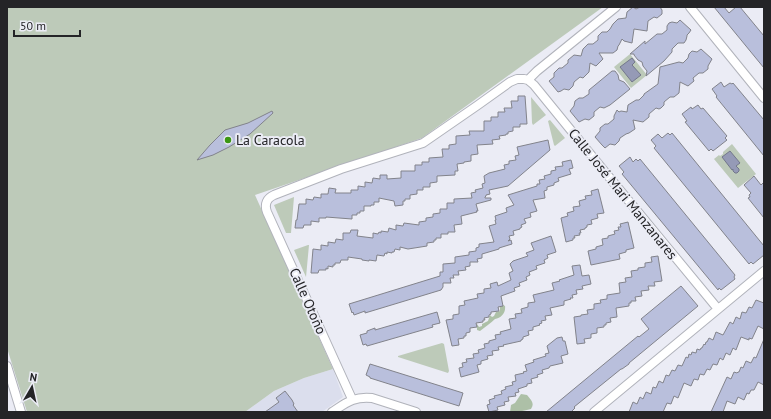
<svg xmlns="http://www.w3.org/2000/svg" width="771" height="419" font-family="'PT Sans',sans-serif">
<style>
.built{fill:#dbdeed}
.green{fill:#bdcab9}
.forest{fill:#adc0a7}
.water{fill:#959ab6;stroke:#73778b}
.building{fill:#b9bfdc;stroke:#82838b}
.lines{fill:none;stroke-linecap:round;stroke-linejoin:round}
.street-casing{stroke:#b1b3bb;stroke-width:10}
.street{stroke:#fff;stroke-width:8}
.poi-dot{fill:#3c9714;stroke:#ebecf5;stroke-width:1.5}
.labels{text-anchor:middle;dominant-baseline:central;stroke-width:4;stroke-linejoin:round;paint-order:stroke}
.poi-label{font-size:14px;fill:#242427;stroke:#ebecf5;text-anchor:start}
.street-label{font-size:14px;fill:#242427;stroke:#ebecf5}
</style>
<rect width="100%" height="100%" fill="#ebecf5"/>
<path class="built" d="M333 369 343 397 322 412H245L274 391 304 378Z"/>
<path class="green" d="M7 7H603L422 138 255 195 333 369 304 378 274 391 245 412H27L7 348Z
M630 54 647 75 631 88 614 67Z
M531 97 546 115 533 125 532 123Z
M550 120 565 138 555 146 554 145 548 121Z
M732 144 756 174 738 188 714 159 719 155 720 156 723 154V152Z
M294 197 291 233H286L274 205Z
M308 245H309L306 277 294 250Z
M442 343 444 344 449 371 448 373 398 357V356Z"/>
<path class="forest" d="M503 305 505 306C506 313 501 318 495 319 491 323 485 327 480 331L477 330V324L479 327 482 326V324L488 321 490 315 492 317 494 316 496 312 500 311V306Z
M521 394 527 395C531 400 535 403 531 409 524 411 518 412 510 412L511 405 515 403Z"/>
<path class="water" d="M632 58 635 62 632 65 641 75 632 82 620 67Z
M730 151 740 163 736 166 739 169V171L737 173H735L733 171V169L732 170 722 157Z"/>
<path class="building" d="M633 7 636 9 640 7H660L662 10V14L657 18 654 17 648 21 647 31 634 29 632 43 624 41 622 39 619 45 618 46 617 50 613 53H599L603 59 596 66 590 63 589 72 583 78 580 77 574 82 573 86 569 90 564 89 561 91 558 92 549 81 554 77V73L559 68H562L568 63V60L574 55 581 56 583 49 588 44H593L598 40V36L602 32H607L610 29 613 24 618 19 626 18 627 12Z
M714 7H724L729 13 736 7H740L764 36V68Z
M680 20 691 30 689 33 687 35V36L686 40 684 43H678L672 49V52L664 61 646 76 647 71 643 66 642 62 638 60 634 55V54H630L645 41V44L657 34H662L667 30V26L669 23 672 22 677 23Z
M701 49 712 59 708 66V69L703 73H699L693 78 694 81 688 86 680 82 679 93 674 97H670L664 102V105L661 108 659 109 656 108 649 114V117L643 122 633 120 635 129 629 133 626 134 620 138 619 141 615 145 610 144 605 148 602 145 595 137 600 131V128L605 124H608L614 119V116L617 110 619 112 621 111 627 112 628 105 636 100H639L644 95V94L658 84 660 67 679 62 683 63 688 58 689 54 692 51 697 52Z
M612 71H615L618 75 619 80 624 82 630 89 610 105 604 108 600 107 594 112V116L589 120 585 119 579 122 570 111 574 106 575 101 579 98H583L589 94V90Z
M721 82 724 87 730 83 732 84 733 83 764 120V156L716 97 717 96 712 89Z
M518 96H525L527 124H520V127H513V131L508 132V134H506V135L499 136 500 139 492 140 493 144 477 145 478 154 471 155V161L464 162V163L457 164 458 171H455V175L437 176V182L430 183V187H423V190H417V194L410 195V199H405V201H403V205L395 206 394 201 379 198V202H374V205H371V206H364V211H360V213H357V215H352V219L326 217V218H319V222L311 221V225H304L303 228H295L296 220H297L299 204H306V199L313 200 314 197 321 198V194H328L329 188 336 189 335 193H351V190H358V186L365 187V182L372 183 373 178 380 179V175H387V179L401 178V171H415V165H422V162H429V158L443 157 442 149H449V145L456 144V136L470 135 469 131H484V121H491V117H498V112H505L504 108H512L511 101H518Z
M698 105 701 109 703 108 727 136 725 138 727 140 713 151 711 149 709 151 685 122 687 121 682 114 691 107 692 109Z
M272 111 273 113 250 134 229 147 213 155 197 160 210 145 225 130 248 123Z
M668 133 670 135 672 133 764 246V255L753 264 751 262 749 264 654 148 656 146 651 140 658 134 662 138Z
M548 140 550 150 508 186 489 190 490 194 486 195V196L485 197V198H491V200L476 204 478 211H476L477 212 461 216 462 224 454 225 455 232H448V234H441V238H436V240H434V242L427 243V246L408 249 400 247V250L395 249 394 252H392V253L387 252V254L385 253 384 256 377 255 376 261 369 260V261L362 260V259L348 257V260H341L340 263H335V265H333V267L328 266V269L326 268V270H319L318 273H311L313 249 321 250V245L328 246V242L335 243 336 239 343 240V233H350L351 230H358L357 236 373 238V233L378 234 379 232 381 233V231L388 232 389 228 396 230V225L403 226 404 223 419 225V222L426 221V218L433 217V214L440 213V209H447V203H454V199L472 198 471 193 476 192 475 190 483 188 482 184 485 183 484 176 489 173 505 169 504 165 509 164V161L516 160 515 156 519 155 517 147Z
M630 157 633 162 636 159 638 161 640 159 735 275 734 277 735 279 721 290 719 288 718 290 622 174 624 172 619 166Z
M571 160 573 168 569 169 571 174 558 178 559 181 554 183V185L547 187V190L544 191 545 198 533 200 537 211 530 213 531 217 524 219 526 223 521 225 522 227 520 228V229L513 231 514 235 509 236 510 239 508 241 511 240 512 244 499 248V249L482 254V258L477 259 478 262H470V266L465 267 466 270 458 271 459 275H453L454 278H450L451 283H443V287L441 290 365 313V311L354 315 353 312 352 313 349 304 440 276V272H443V264L455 263V257L469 255V252L476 251V248L479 247V244L494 242 489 226 496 224 495 220H496L495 216 507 212 506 208 514 205 508 195 537 186V184H540L539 180 545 179 544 176 551 174V171L556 170 555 167 563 166 562 162Z
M754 176 761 185 764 182V218L748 198 750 197 749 195 751 193 744 185Z
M598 189 604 213 597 214 598 218 591 220 592 224 587 225V227L585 228V229L580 230 581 233H579L580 235 574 236 575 238H573V240L566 242 561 218 568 216 567 213 574 211 573 207 580 206 579 201 586 199 585 196 592 195 591 191Z
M628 222 634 248 626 250V252L619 254 620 259 591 265 588 251 596 249V247L603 245 602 239 608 238V236L615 234 614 231 619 230 618 227H621L620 224Z
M551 236 556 252 547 255 548 258 544 260 545 263 536 266 537 269 529 272 530 275 526 277 527 280 519 283 520 286 514 288 515 291 501 296 503 306 498 307 499 311 491 312V314L489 315V317L484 318 485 320H483V322L476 323 477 327 470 328V332L466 333V336H464V338L458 339 459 345 452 346 446 320 453 319V315L459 314V306L465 305 464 301 478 298 477 294 484 293V289L491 288 490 284 497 282 498 286 511 280 509 273 513 271 510 264 513 261 528 256 526 253 534 250 531 243Z
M658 256 662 281 654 282 655 286H648L649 290 641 291 642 296 635 297 636 301H631V303H629V306L616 308 617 317 610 318 611 322 606 323V325H604V327L597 328V333L591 334V338L584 339 585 343 577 344 574 317 581 316V315L588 314 587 310 594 309V304L601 303 600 300 607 299V295L620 293 619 283 626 282 625 278 632 277 631 271 638 270V268L645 267V263L652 262 651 257Z
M580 265 582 276 589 275 591 284 582 286 583 289 576 290 577 294 572 295 573 298H570L571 299 564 301V305L550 308 552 315 545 316 546 320 541 321 542 323 539 324 540 325 533 327V330L528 331 529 335 523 337V339L521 340V341L503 345 504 346 498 347 499 350 492 351 493 355 487 356 488 359 481 361V364L477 365 479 372 461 377 459 368 463 367 462 363 467 362 466 359 474 358 473 354 479 353 478 350 485 348 484 344 489 343V341L496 339 495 335 501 334 500 332 511 329 509 319 516 318 515 314 522 313 521 309 528 307V303L535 302 533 295 554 290 552 283 560 281 559 280 574 275 572 266Z
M681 286 698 306 629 363V364L622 369H621L574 407 575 408 571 412H546L638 336 639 337 649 329 641 319Z
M756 300 764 303V329L758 326 752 339 749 338V340L741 337 736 350 733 348 730 355 726 353 723 360 720 358 717 365 713 364 710 370 707 369 704 375 700 374 698 380 694 379 691 386 684 383 678 398 674 396 671 404 667 403 663 412H629L633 402 637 404 640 397 643 399 646 392 651 394 653 387 656 388 659 381 663 383 666 375 669 376 672 370 675 371 678 365 682 366 686 357 688 358 689 354 691 355 692 352 696 353 697 349 700 350 701 348H702L704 344 705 345 706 342H707L709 338 713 340 716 332 723 335 730 322 733 324 736 317 740 319 742 312 746 313 749 307 752 308Z
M437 312 440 323 432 325 433 327 367 346 366 344 363 345 360 335 367 333V331L375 328V330Z
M562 337 563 341H565L568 354 561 356 563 363 550 366 549 368 542 370 543 373 537 375 538 377 531 379 532 383 527 384V386L518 389 519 392 515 393 516 396 508 397 509 401 504 402 505 405 497 407 498 410 489 412 487 405 490 404 489 400 495 398 494 396 502 394 501 391 506 389 505 387 513 385 512 382 516 381 515 375 524 373 523 372 527 371 525 365 534 362 533 360 546 356 545 354 549 353 547 346 557 338Z
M764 339V385L758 382 754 390H751L749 394 747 393 744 400 738 397 735 404 727 401 723 412H711L727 377 731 379 734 372 737 373 738 372H739L741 367 743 368 746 361 751 363 754 357 756 358Z
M370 364 463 393 459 406 370 378V377L366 375Z
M285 391 292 400 294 404 293 405 298 412H265L279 402 276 398Z"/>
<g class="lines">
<defs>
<path id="street" d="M690 7 764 98
M528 80 534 85 600 166 718 309
M7 366 21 412
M352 399 267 212C264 204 267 198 274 195L341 169 423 143 478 105 510 82 517 79H524L528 80 537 71 616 7
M332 412C346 403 354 396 372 398L416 412
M594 412 764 271"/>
</defs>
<use href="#street" class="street-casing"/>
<use href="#street" class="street"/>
</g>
<circle class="poi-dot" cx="228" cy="140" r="4"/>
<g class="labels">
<g class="poi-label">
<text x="236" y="140">La Caracola</text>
</g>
<g class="street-label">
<text transform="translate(623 194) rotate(51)">Calle José Mari Manzanares</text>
<text transform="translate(308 301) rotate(66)">Calle Otoño</text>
</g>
</g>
<rect width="771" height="419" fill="none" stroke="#242427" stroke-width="16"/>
<g transform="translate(32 387) rotate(9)" stroke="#ebecf5" stroke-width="3" paint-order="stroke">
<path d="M0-3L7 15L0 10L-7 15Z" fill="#242427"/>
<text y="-6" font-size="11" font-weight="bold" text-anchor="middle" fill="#242427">N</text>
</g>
<path d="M14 30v6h66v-6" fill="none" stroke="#242427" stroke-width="2"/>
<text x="20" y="30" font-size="12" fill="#242427" stroke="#ebecf5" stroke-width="3" paint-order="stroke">50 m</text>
</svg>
